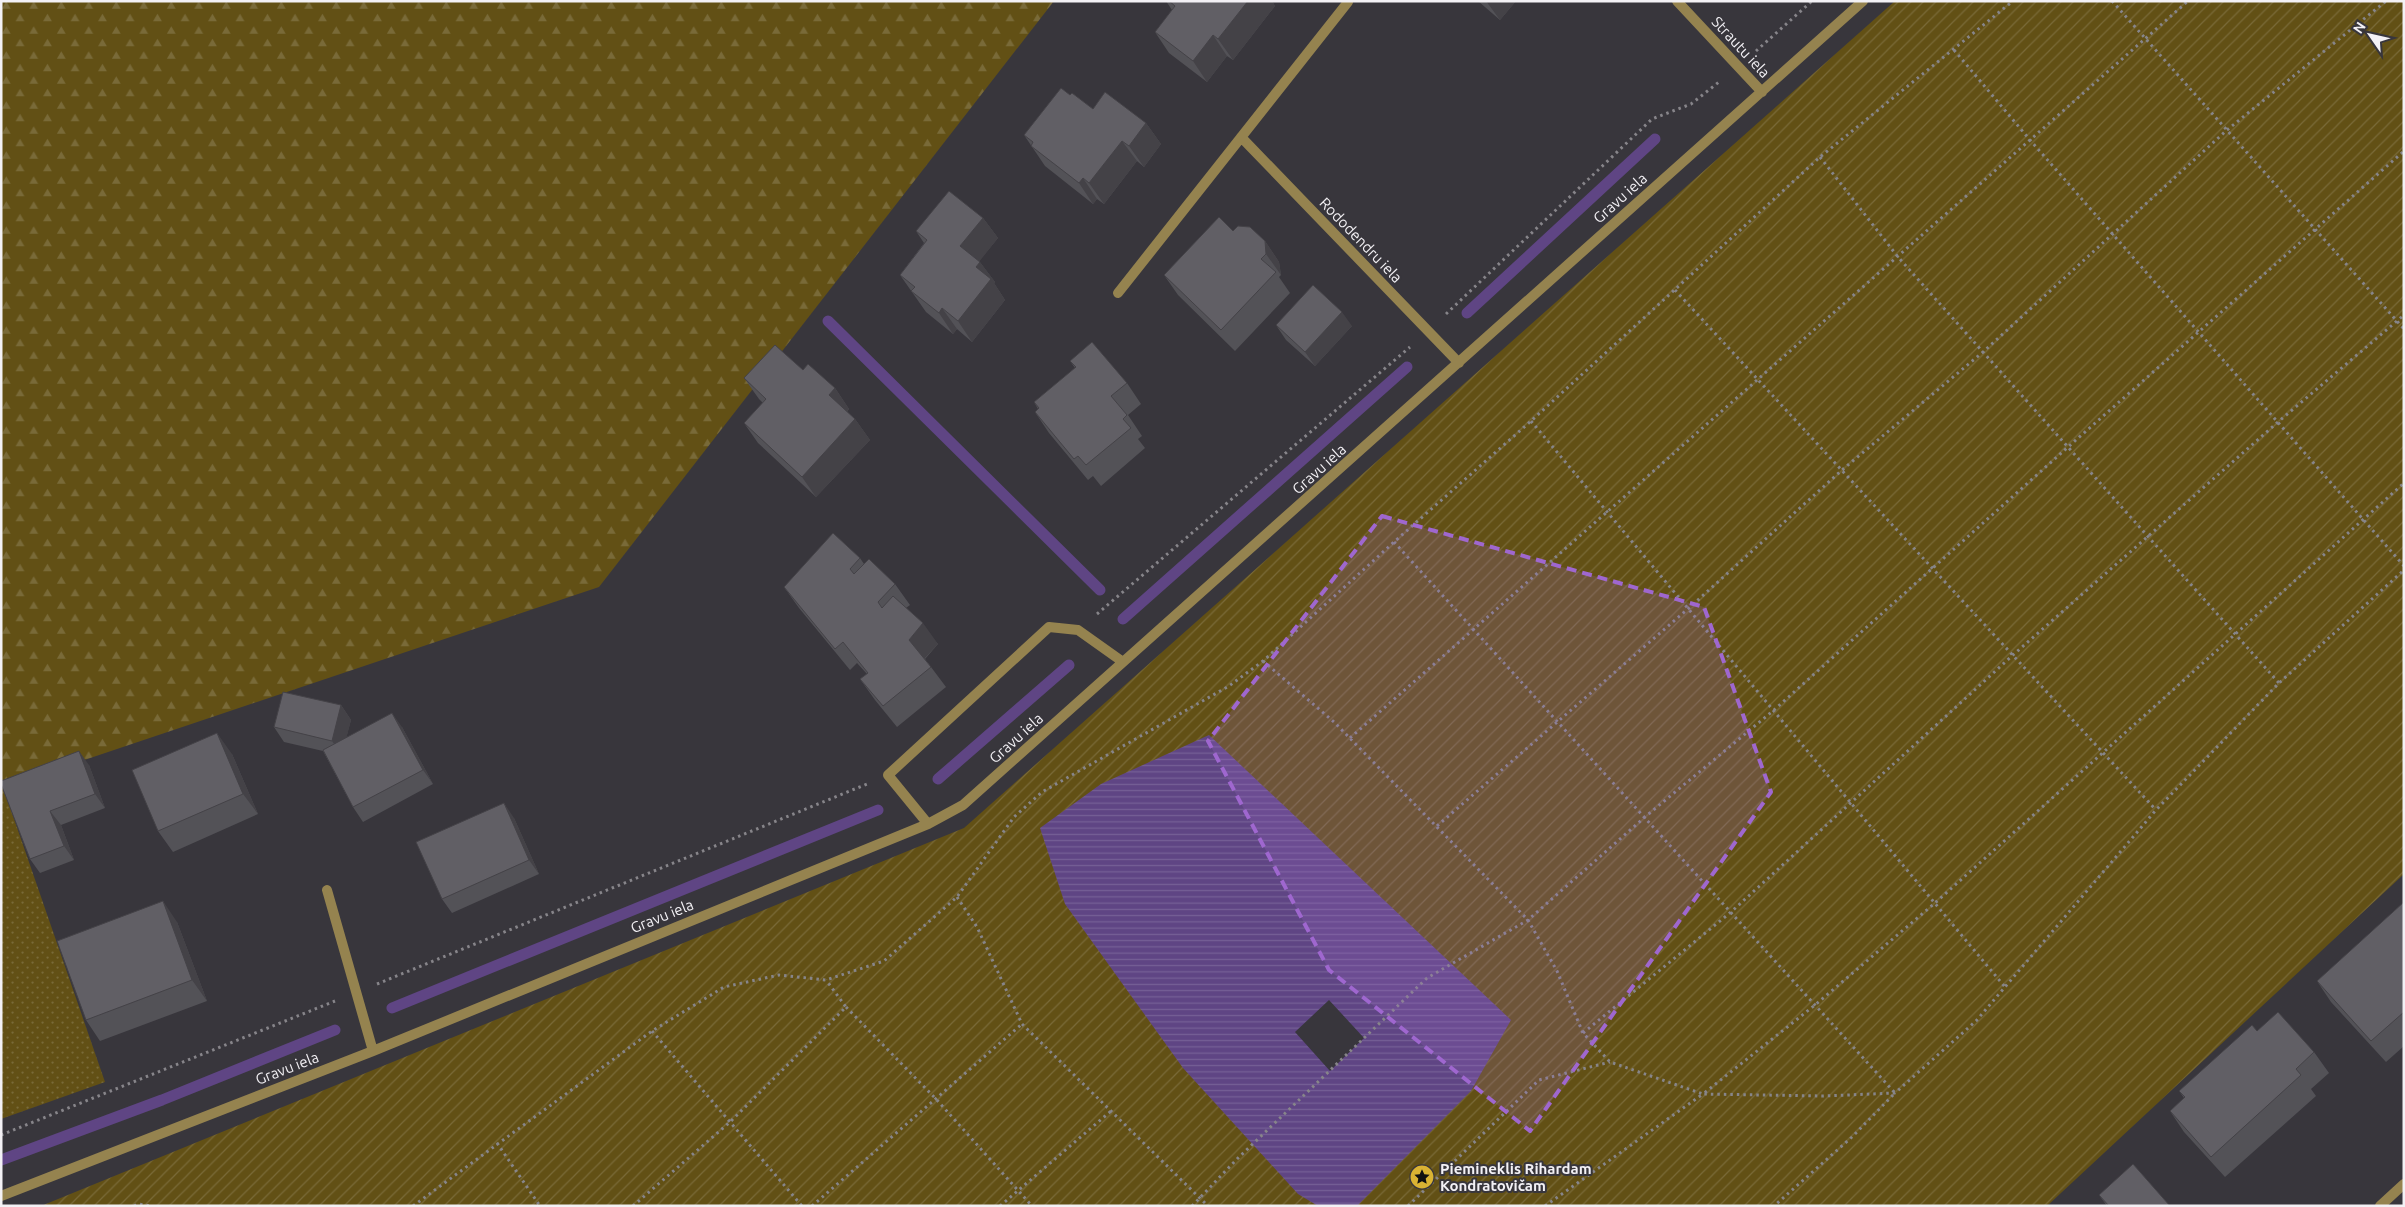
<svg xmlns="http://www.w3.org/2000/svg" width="2405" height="1207" font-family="Ubuntu,sans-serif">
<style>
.grass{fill:url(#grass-dots)}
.forest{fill:url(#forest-firs)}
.garden{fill:url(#garden-furrows)}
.water{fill:url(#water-rules)}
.pier{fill:#38363c}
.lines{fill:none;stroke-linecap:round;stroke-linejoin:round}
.stream{stroke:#5f4584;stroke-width:11}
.path{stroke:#87858a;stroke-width:3;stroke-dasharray:2.5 4;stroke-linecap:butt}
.street{stroke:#95834f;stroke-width:10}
.wall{fill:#535257}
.shaded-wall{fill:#444247}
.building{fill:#615f65;stroke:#444247}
.marked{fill:#9f67cf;fill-opacity:0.2;stroke:#9f67cf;stroke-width:4;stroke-dasharray:10 6;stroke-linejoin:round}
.labels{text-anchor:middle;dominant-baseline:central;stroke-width:4;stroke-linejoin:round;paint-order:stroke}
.street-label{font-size:15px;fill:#f3f1f5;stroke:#38363c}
.poi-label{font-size:15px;font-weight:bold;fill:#f3f1f5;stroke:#38363c;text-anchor:start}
</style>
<defs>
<pattern id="grass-dots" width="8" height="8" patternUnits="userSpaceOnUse" patternTransform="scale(1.25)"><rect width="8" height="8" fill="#625015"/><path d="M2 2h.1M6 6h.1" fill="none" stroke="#796a38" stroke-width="1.8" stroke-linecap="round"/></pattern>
<pattern id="forest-firs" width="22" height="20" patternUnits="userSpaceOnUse" patternTransform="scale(1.25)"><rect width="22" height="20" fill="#625015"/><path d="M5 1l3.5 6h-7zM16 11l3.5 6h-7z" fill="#796a38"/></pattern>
<pattern id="garden-furrows" width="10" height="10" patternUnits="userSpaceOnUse" patternTransform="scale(1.25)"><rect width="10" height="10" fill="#625015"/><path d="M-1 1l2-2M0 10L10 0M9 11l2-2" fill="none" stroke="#796a38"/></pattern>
<pattern id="water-rules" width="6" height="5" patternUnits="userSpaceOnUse" patternTransform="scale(1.25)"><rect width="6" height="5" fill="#5f4584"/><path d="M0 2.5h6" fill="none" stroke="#766096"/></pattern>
</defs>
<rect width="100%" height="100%" fill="#38363c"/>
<path class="grass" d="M3 787 105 1082 1 1119V788Z"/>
<path class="forest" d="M1 1H1054L599 587 1 788Z"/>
<path class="garden" d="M1895 1H2404V874L2047 1206H41L964 828Z"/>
<path class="water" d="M1209 735 1511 1020 1471 1091 1357 1206H1318L1298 1194 1183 1068 1065 904 1040 828 1101 784Z"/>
<path class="pier" d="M1329 1000 1364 1038 1330 1071 1295 1032Z"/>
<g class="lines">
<path class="stream" d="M1467 313 1655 139
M828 321 1100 590
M1123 619 1407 367
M938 779 1069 665
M392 1008 878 810
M1 1160 162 1100 335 1030"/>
<path class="path" d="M2112 1 2404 329
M1954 50 2030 140 2404 566
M1756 51 1812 1
M1820 157 1898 257 2279 683
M1675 290 2156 810
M1446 314 1652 119 1691 104 1719 82
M1531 421 2005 987
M1394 542 1895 1093 1852 1137 1774 1206
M1097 614 1410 347
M1263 661 1334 722 1528 920 1557 971 1583 1033 1610 1062 1703 1094 1815 1005 1935 903 2404 483
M1350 738 2188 1
M1437 826 1689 608 1842 470 1983 352 2227 130 2386 1
M957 897 977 927 1022 1024 1208 1206
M377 984 867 784
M846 1007 936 1099 1032 1206
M652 1031 802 1206
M1583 1033 1731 912 2013 655 2278 422 2404 315
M1 1135 335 1001
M497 1143 540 1206
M134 1206 138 1204 151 1206
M413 1206 652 1031 724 987 779 975 826 980 884 961 957 897 1014 817 1042 792 1229 686 1263 661 1394 542 1531 421 1820 157 2013 1
M633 1206 730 1122 846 1007 826 980
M812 1206 1022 1024
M1000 1206 1111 1111
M1192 1206 1237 1159 1427 978 1528 920 1645 817 1774 710 2068 447 2404 151
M1408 1206 1539 1080 1610 1062
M1545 1206 1703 1094 1823 1096 1895 1093 1976 1021 2156 810 2279 683 2404 570"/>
<path class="street" d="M1677 1 1762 92
M1241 137 1459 363
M1118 293 1348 2
M928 824 888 775 1049 627 1078 630 1123 662
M327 890 373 1051
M1 1196 373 1051 928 824 963 805 1863 1
M2380 1206 2404 1184"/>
</g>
<path class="wall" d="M1166 1H1272L1275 6 1233 60 1227 56 1207 82 1169 53 1155 32 1172 10Z
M1478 1H1516L1500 20Z
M1070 95 1093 109 1146 123 1161 144 1144 167 1137 161 1104 204 1097 199 1093 204 1045 166 1024 135Z
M983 218 998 238 979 261 995 282 994 283 1005 300 972 342 957 329 953 334 926 312 900 275 924 243 916 231Z
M1233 231 1265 241 1279 262 1281 275 1279 277 1290 293 1235 351 1178 295 1164 275Z
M1276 325 1352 326 1315 366 1286 340Z
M1070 361 1127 383 1141 404 1128 415 1142 436 1138 439 1145 448 1101 486 1093 476 1088 480 1049 433 1035 412 1038 409 1034 402 1075 368Z
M803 370 835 388 849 409 847 412 855 419 870 440 816 497 758 443 744 423 763 403 759 399 744 378Z
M860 558 864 564 895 584 910 605 906 608 938 644 925 659 946 687 897 727 875 700 860 679 867 674 857 663 850 670 799 608 784 587Z
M341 705 351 720 346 738 402 727 433 784 363 822 353 807 323 751 284 742 274 727Z
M232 754 258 814 173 852 158 831Z
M89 765 105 808 61 825 74 860 40 873 30 859 1 784Z
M514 818 539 874 452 913 442 899Z
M2404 902V1046L2386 1062 2331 1002 2317 981Z
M177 922 207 1001 100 1041 86 1020Z
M2257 1031 2314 1052 2329 1073 2311 1089 2316 1096 2225 1177 2184 1132 2170 1111 2184 1098 2179 1091Z
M2099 1195 2170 1206H2107Z"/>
<path class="shaded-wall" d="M1248 1H1272L1275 6 1233 60 1218 39Z
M1486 1H1516L1500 20Z
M1213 35 1227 56 1207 82 1193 61Z
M1146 123 1161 144 1144 167 1129 146Z
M1122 141 1137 161 1104 204 1089 183Z
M1083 178 1097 199 1093 204 1079 183Z
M983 218 998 238 975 267 960 246Z
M1265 241 1279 262 1281 275 1266 254Z
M980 262 995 282 994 283 1005 300 972 342 958 321 976 267Z
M942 308 957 329 953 334 939 313Z
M1342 312 1352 326 1315 366 1305 352Z
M835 388 849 409 843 416 829 395Z
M855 419 870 440 816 497 802 477Z
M923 623 938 644 923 660 909 640Z
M341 705 351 720 342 755 332 741Z
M392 713 402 727 433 784 423 770Z
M217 733 232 754 258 814 243 794Z
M79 751 89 765 105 808 95 794Z
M504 803 514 818 539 874 529 860Z
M50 811 61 825 74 860 64 846Z
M163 901 177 922 207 1001 192 980Z"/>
<path class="building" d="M1169 1H1248L1218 39 1213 35 1193 61 1155 32 1175 6Z
M1061 88 1070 95 1072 93 1093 109 1105 92 1146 123 1129 146 1122 141 1089 183 1083 178 1079 183 1031 146 1033 142 1024 135Z
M949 191 983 218 960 246 980 262 976 267 991 279 958 321 942 308 939 313 911 291 915 287 900 275 927 240 916 231Z
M1219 217 1233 231 1238 226 1250 227 1265 241 1266 254 1261 259 1276 272 1221 330 1164 275Z
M1313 285 1342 312 1305 352 1276 325Z
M1092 342 1127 383 1111 396 1127 415 1123 419 1131 428 1086 465 1078 456 1074 459 1035 412 1039 408 1034 402 1076 367 1070 361Z
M775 345 803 370 808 364 835 388 829 395 855 419 802 477 744 423 766 399 744 378Z
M833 533 860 558 850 569 854 574 869 559 895 584 878 602 882 608 893 596 923 623 909 640 931 667 883 706 860 679 868 673 843 642 835 649 784 587Z
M283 692 341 705 332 741 274 727Z
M392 713 423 770 353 807 323 750Z
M217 733 243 794 158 831 132 770Z
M79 751 95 794 50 811 64 846 30 859 1 784V781Z
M504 803 529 860 442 899 416 842Z
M163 901 192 980 86 1020 57 941Z
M2404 902V1012L2371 1041 2317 981Z
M2278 1012 2314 1052 2296 1069 2301 1075 2211 1157 2170 1111 2185 1097 2179 1091 2252 1025 2257 1031Z
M2133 1164 2170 1206H2109L2099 1195Z"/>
<path class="marked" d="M1382 516 1704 607 1771 792 1530 1131 1329 970 1208 741Z"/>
<defs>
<symbol id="sight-disc" viewBox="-11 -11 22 22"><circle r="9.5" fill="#dab333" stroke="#38363c"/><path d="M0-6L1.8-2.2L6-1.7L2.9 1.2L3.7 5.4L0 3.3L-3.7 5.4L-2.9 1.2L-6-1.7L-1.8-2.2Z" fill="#111"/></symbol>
</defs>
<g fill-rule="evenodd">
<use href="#sight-disc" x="1408" y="1163" width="28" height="28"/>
</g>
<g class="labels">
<g class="street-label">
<text transform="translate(1741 47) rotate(47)">Strautu iela</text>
<text transform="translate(1620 198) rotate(-42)">Gravu iela</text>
<text transform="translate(1361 240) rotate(46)">Rododendru iela</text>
<text transform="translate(1319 469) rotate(-42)">Gravu iela</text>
<text transform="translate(1016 738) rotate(-42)">Gravu iela</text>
<text transform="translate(662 916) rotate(-22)">Gravu iela</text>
<text transform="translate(287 1068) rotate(-21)">Gravu iela</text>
</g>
<g class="poi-label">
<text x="1440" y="1168">Piemineklis Rihardam<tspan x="1440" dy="17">Kondratovičam</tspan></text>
</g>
</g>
<rect width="2405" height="1207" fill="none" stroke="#f3f1f5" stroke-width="5"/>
<g transform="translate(2370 35) rotate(304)" stroke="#38363c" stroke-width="4" paint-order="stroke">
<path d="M0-4L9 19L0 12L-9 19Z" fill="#f3f1f5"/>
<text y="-8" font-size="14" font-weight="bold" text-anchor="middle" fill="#f3f1f5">N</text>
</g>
</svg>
